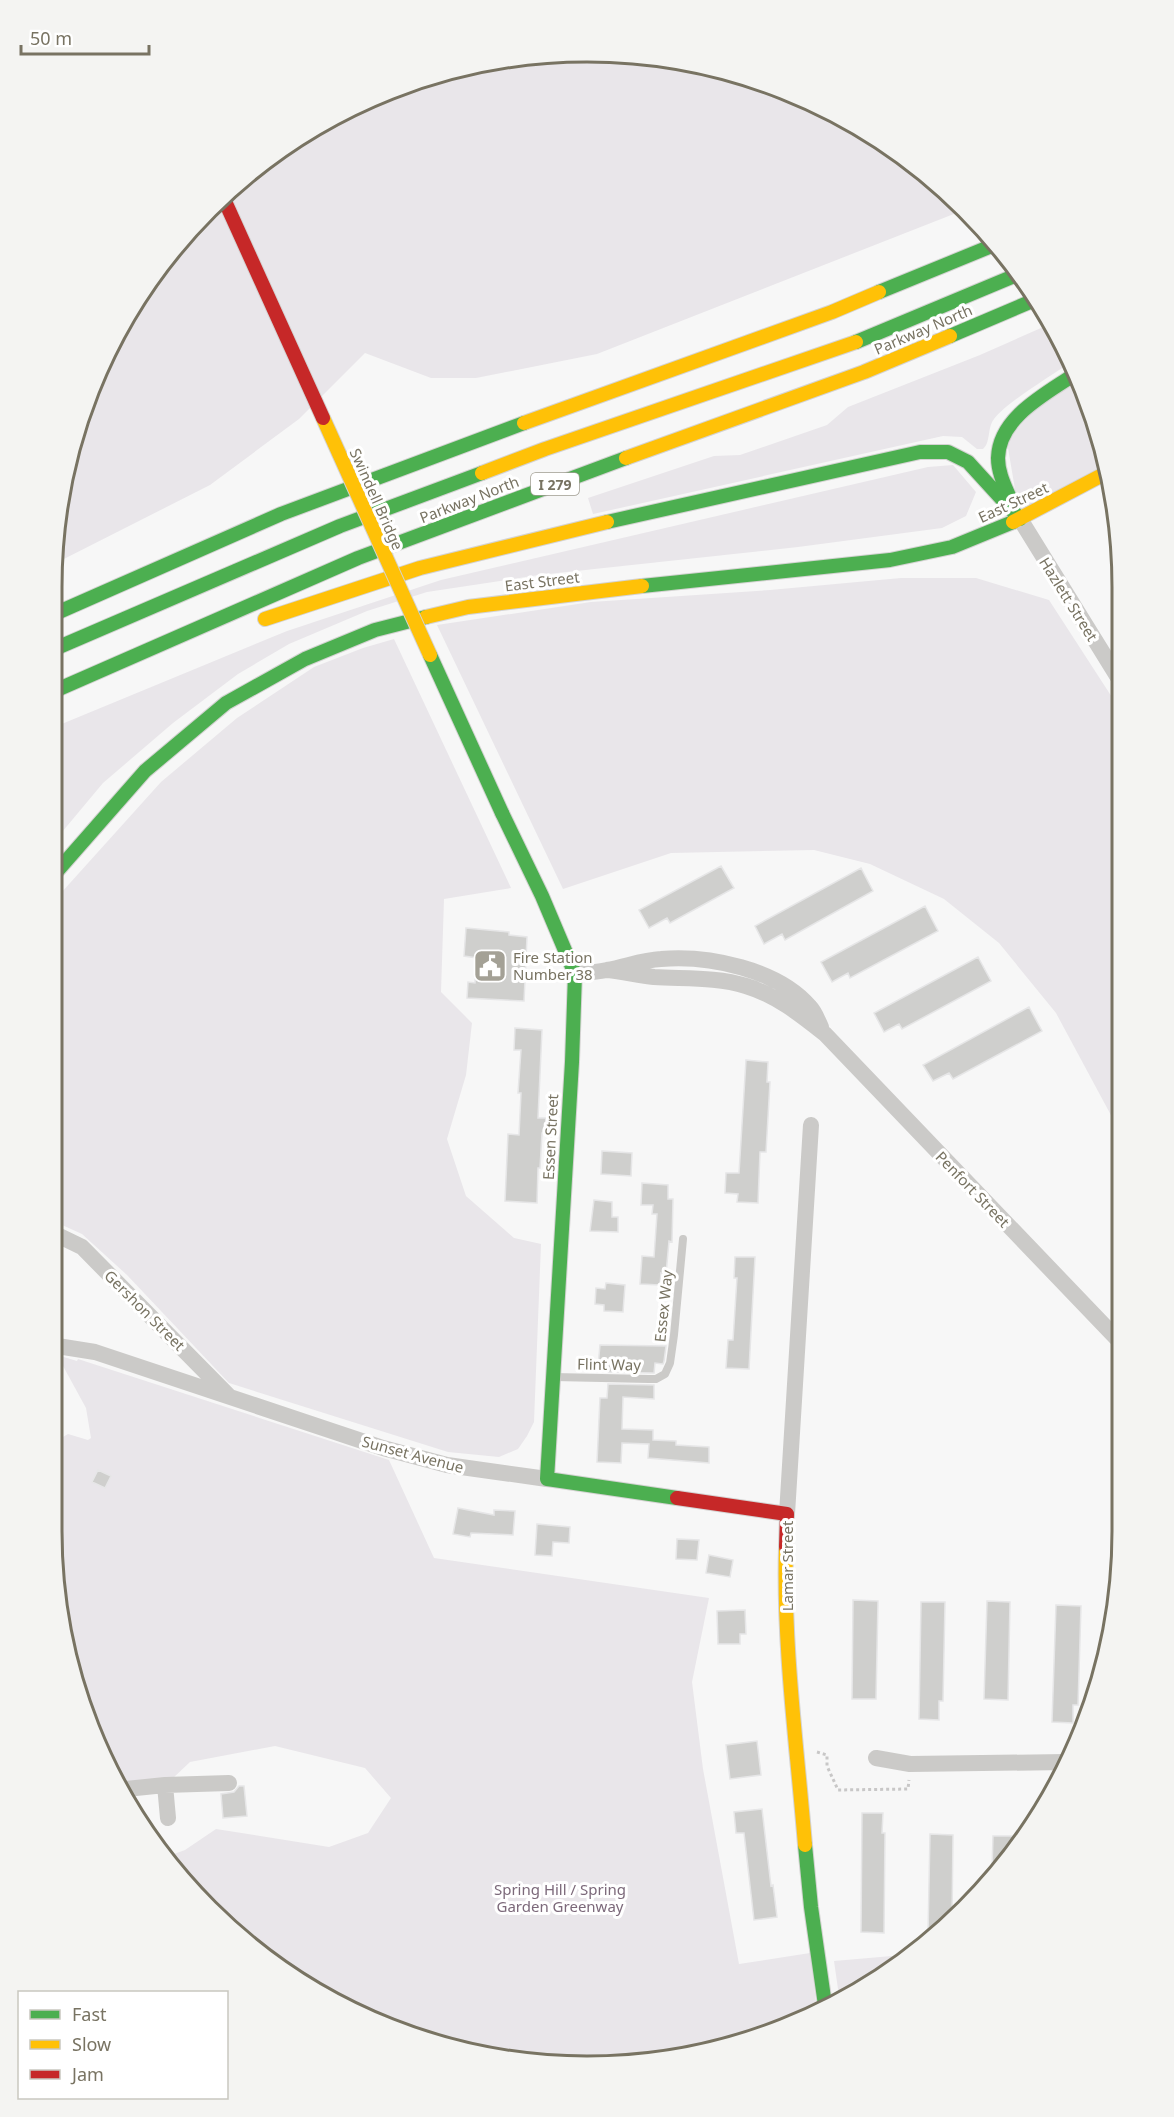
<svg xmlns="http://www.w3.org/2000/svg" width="1174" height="2117" font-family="'Noto Sans',sans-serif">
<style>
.green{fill:#e9e6ea}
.building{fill:#cfcfcd;stroke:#e6e6e7;stroke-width:1.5}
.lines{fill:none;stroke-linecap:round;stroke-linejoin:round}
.fast-casing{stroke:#d4d3d2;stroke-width:16}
.slow-casing{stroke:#d4d3d2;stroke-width:16}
.jam-casing{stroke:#d4d3d2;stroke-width:16}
.path{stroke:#c8c7c7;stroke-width:3;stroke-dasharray:3 3;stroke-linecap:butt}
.lane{stroke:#cbcac8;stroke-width:8}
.street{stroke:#cbcac8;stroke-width:16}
.fast{stroke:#4caf50;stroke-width:14}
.slow{stroke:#ffc107;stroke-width:14}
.jam{stroke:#c62828;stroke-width:14}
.fast-bridge-casing{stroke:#d4d3d2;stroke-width:16;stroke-linecap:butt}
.slow-bridge-casing{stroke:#d4d3d2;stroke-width:16;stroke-linecap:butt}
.jam-bridge-casing{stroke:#d4d3d2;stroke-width:16;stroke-linecap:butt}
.fast-bridge{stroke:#4caf50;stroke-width:14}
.slow-bridge{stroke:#ffc107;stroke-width:14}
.jam-bridge{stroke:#c62828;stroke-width:14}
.labels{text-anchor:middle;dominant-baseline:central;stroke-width:6;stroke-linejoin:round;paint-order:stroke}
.shield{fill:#fff;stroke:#a09d91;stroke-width:1.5}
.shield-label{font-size:14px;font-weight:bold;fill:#787362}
.street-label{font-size:15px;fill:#787362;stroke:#fff}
.poi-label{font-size:15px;fill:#787362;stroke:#fff;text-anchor:start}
.park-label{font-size:15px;fill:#7c697a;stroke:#fff}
.rim{fill:none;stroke:#787362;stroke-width:3}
</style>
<rect width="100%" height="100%" fill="#f7f7f7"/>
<path class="green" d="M552 52 657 56 759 79 855 123 941 184 964 210 597 354 476 378H431L365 353 299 419 210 485 52 565V552L69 448 123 319 184 234 260 162 350 106 448 69Z
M1050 324 1069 363C1050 377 1007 402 994 419 987 428 991 442 983 449H977L962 437 943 436 593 514 588 498 714 456 740 455 827 425 848 407 980 355Z
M1075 374 1094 414 1108 472 1020 519 1005 430Z
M953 465 976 492 966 516 942 528 798 547 539 575 427 592 367 611 289 644 238 674 173 723 103 783 52 844V728L287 631 441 580 928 467Z
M901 578H976L1049 600 1119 708 1120 1132 1056 1013 999 943 944 899 870 864 814 850 671 853 563 889 437 625 591 602 770 590Z
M394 639 511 888 444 899 441 992 472 1023 466 1075 447 1139 466 1196 514 1238 541 1244 534 1422 527 1436 518 1449 499 1457 448 1452 229 1383 127 1275 82 1234 51 1220 52 903 161 782 237 718 314 667 363 648Z
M57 1355 77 1361 78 1359 389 1460 434 1558 709 1598 692 1682 703 1769 739 1964 810 1953 817 2010 792 2025 622 2065 449 2048 290 1976 163 1858 185 1850 216 1829 329 1847 368 1833 391 1798 365 1768 275 1746 190 1762 172 1779 123 1783 80 1703 51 1530V1444L68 1434 88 1440 91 1438 86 1408Z
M892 1956 894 1962 839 1996 834 1961Z"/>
<path class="building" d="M721 866 734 888 670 923 667 918 649 928 639 910Z
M861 868 873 891 785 940 782 934 764 944 755 926Z
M925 906 938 931 850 978 848 973 832 982 821 962Z
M466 928 509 932V935L527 937 524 1001 467 998 468 982 475 983 477 958 464 956Z
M978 957 991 981 902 1029 899 1024 884 1032 874 1013Z
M1029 1007 1042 1031 953 1079 949 1073 933 1081 923 1065Z
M515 1028 542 1030 538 1118H546L545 1133H542L540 1168H538L537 1203 505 1201 508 1134 519 1135 521 1093H518L521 1050H514Z
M746 1060 768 1062 767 1082H770L766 1152H760L758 1203 737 1202 738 1194 725 1193 726 1173H739Z
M602 1151 632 1153 631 1176 601 1174Z
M642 1183 668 1185V1199H673L672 1242 669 1241 666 1274 661 1273 660 1285 640 1284 642 1256 654 1257 657 1214H652L653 1205H641Z
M594 1200 612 1202V1217H618V1232L590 1231Z
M735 1257H755L749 1369 726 1368 728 1340H733L737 1278H734Z
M606 1283 625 1285 623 1312 604 1311V1305L595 1304 596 1288 605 1289Z
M600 1345 666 1346 664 1361 663 1364 655 1363 654 1373 608 1372V1366H598Z
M608 1384 654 1385V1399L623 1397 622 1429 653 1430V1440L676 1441V1445L709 1447V1463L648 1458 649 1444 622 1443 621 1463 597 1462 600 1398H607Z
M98 1470 111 1476 105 1488 92 1482Z
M458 1508 494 1515V1510L515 1511 513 1535 471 1533 470 1537 453 1534Z
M537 1524 570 1527 569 1543 553 1542 552 1556 535 1555Z
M677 1539 699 1540 697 1560 676 1559Z
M709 1555 733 1560 730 1577 706 1573Z
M853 1600 878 1601 876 1699H852Z
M987 1601 1010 1602 1008 1700 984 1699Z
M921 1602H945L943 1701H939V1720L919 1719Z
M1056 1605 1081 1606 1078 1705H1073V1723L1052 1722Z
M745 1610 746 1634H740V1644H718L717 1611Z
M757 1741 761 1775 730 1779 726 1745Z
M239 1786H244L247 1816 223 1818 221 1794 234 1792Z
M762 1809 771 1886 773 1885 777 1917 754 1920 744 1833H736L734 1812Z
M862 1813H883L882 1833H885L884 1933 861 1932Z
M930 1834 953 1835 952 1919 938 1934H928Z
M993 1836H1020L992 1870Z"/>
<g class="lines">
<defs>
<path id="fast" d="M879 292 994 245
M950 336 1037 299
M856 342 1019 274
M1012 503C1006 488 998 474 998 458 999 417 1046 394 1075 374
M607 522 920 452H948L968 462 1020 519
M642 586 890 560 952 547 1013 522
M52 615 281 514 524 423
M52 650 340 526 482 473
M52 692 358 558 626 458
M502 813 542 896 575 974 572 1062 547 1479 677 1498
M52 877 145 771 226 703 305 659 375 630 426 617
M805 1845 811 1907 825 2005"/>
<path id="slow" d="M524 423 832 312 879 292
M626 458 864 372 950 336
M482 473 545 449 856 342
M1013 522 1108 472
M426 617 468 607 642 586
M265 619 420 568 607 522
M786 1547C783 1646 797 1746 805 1845"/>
<path id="jam" d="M677 1498 787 1514 786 1547"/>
</defs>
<use href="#fast" class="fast-casing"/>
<use href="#slow" class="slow-casing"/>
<use href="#jam" class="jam-casing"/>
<path class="path" d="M817 1752 827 1755V1766L838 1790 908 1789 909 1780"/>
<path class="lane" d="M554 1377 649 1379H656L665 1374 670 1363 674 1335 683 1239"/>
<path class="street" d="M1020 519 1119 679
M608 970C623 972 639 975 654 977 684 979 717 977 746 986 776 995 801 1015 825 1034L1121 1343
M575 974C586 973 597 972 607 970 625 967 642 960 661 959 708 955 778 969 810 1007 815 1012 818 1021 821 1027
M51 1232 82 1247 228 1395
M51 1345 95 1352 383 1448 447 1465 547 1479
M787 1514 811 1125
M876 1758 910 1764 1066 1762
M165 1785 168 1818
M126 1789 165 1785 229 1783"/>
<use href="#fast" class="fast"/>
<use href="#slow" class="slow"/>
<use href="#jam" class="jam"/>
<defs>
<path id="fast-bridge" d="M430 655 502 813"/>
<path id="slow-bridge" d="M323 418 430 655"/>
<path id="jam-bridge" d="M223 197 323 418"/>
</defs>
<use href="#fast-bridge" class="fast-bridge-casing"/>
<use href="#slow-bridge" class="slow-bridge-casing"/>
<use href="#jam-bridge" class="jam-bridge-casing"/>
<use href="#fast-bridge" class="fast-bridge"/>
<use href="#slow-bridge" class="slow-bridge"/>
<use href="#jam-bridge" class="jam-bridge"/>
</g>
<defs>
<symbol id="civic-square" viewBox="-11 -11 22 22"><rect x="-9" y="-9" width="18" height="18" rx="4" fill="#a4a196" stroke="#fff"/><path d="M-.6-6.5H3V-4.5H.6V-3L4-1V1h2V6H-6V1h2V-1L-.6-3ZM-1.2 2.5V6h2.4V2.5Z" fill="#fff"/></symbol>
</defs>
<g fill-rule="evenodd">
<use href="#civic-square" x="471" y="947" width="38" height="38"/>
</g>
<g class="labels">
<rect class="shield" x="531" y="473" width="48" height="22" rx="4.5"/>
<g class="shield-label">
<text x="555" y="484">I 279</text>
</g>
<g class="street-label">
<text transform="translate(923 329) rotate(-23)">Parkway North</text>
<text transform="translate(377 499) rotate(66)">Swindell Bridge</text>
<text transform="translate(469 499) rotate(-21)">Parkway North</text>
<text transform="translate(1013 502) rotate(-25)">East Street</text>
<text transform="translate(542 581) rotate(-7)">East Street</text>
<text transform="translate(1069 599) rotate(58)">Hazlett Street</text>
<text transform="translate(550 1137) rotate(-87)">Essen Street</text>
<text transform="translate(973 1189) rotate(46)">Penfort Street</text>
<text transform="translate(663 1306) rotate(-84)">Essex Way</text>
<text transform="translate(145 1310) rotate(45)">Gershon Street</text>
<text transform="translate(609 1364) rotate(1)">Flint Way</text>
<text transform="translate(413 1454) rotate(15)">Sunset Avenue</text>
<text transform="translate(787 1566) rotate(-90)">Lamar Street</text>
</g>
<g class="poi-label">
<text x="513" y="957">Fire Station<tspan x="513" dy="17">Number 38</tspan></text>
</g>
<g class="park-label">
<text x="560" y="1889">Spring Hill / Spring<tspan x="560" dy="17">Garden Greenway</tspan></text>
</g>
</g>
<path d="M0 0H1174V2117H0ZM587 62H587A525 525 0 0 1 1112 587V1531A525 525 0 0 1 587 2056H587A525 525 0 0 1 62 1531V587A525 525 0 0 1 587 62Z" fill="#f4f4f2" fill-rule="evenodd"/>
<path class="rim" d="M587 62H587A525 525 0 0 1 1112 587V1531A525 525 0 0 1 587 2056H587A525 525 0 0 1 62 1531V587A525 525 0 0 1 587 62Z"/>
<rect x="18" y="1991" width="210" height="108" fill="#ffffff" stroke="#c9c7c0" stroke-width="1.5"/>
<rect x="30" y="2010" width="30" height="9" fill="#4caf50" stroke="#c9c7c0" stroke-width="1.5"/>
<text x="72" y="2021" font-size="18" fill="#787362">Fast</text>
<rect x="30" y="2040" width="30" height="9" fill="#ffc107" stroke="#c9c7c0" stroke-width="1.5"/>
<text x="72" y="2051" font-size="18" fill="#787362">Slow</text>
<rect x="30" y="2070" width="30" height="9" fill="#c62828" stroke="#c9c7c0" stroke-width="1.5"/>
<text x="72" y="2081" font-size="18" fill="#787362">Jam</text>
<path d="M21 45v9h128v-9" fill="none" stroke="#787362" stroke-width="3"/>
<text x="30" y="45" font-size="18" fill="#787362" stroke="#ffffff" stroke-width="4.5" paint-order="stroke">50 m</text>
</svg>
